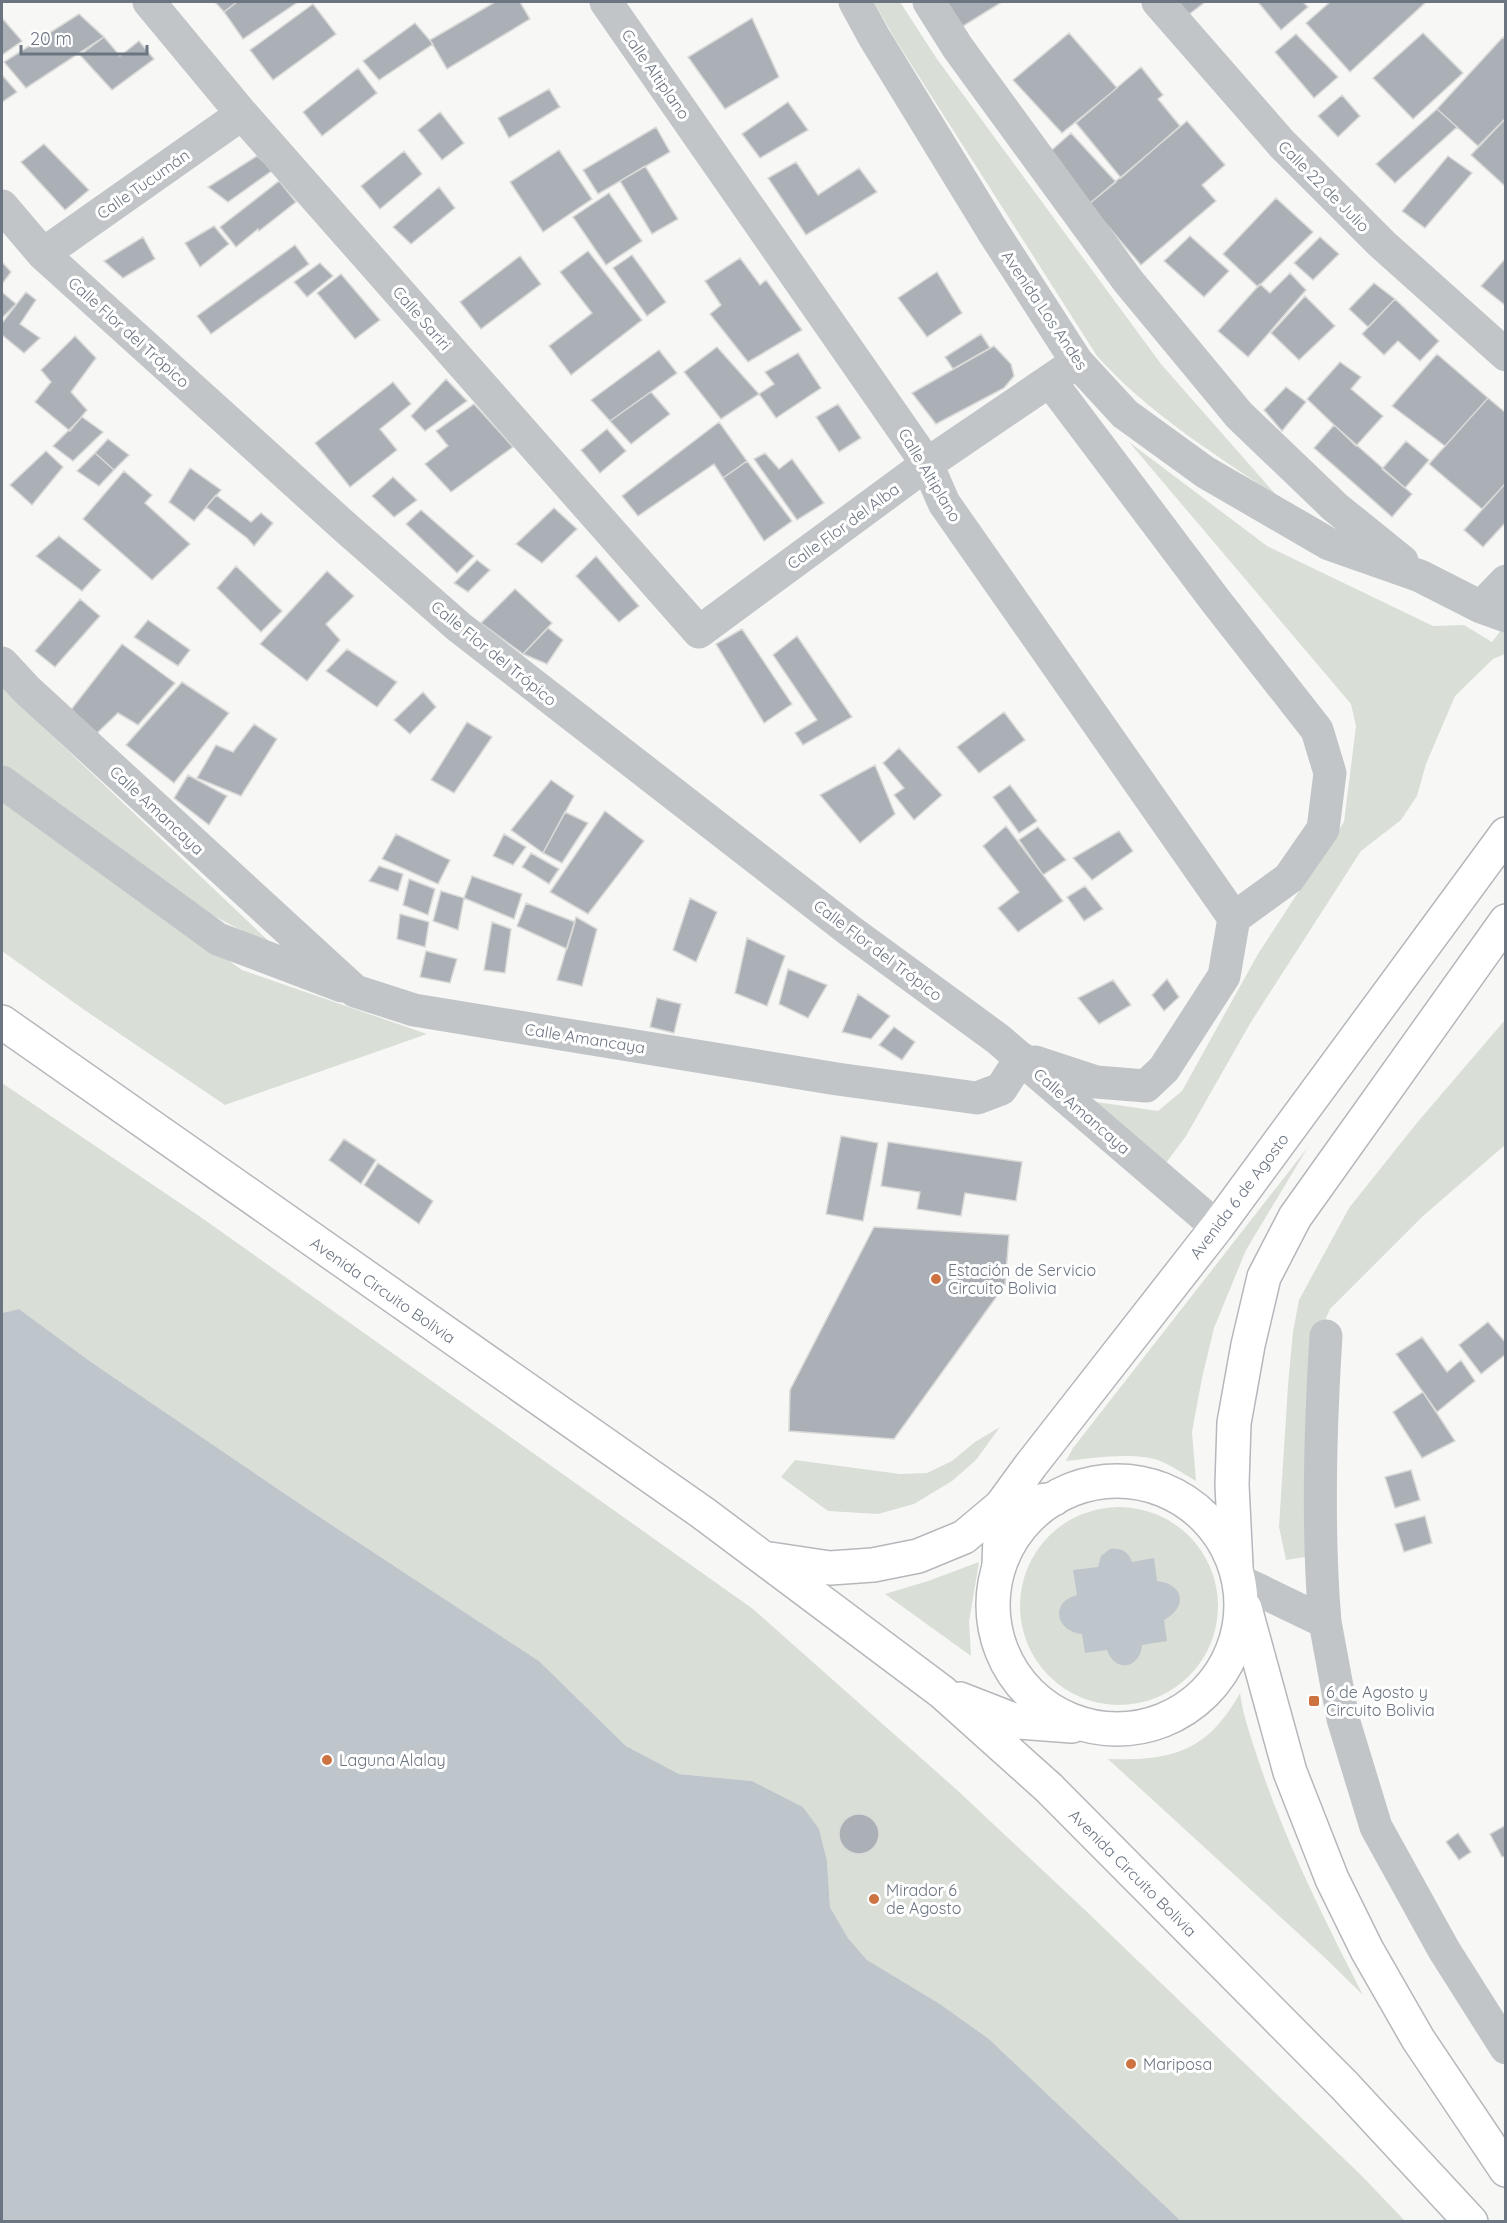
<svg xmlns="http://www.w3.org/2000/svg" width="1507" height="2223" font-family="Quicksand,sans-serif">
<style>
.green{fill:#d9ded7}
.water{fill:#bec5cb}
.building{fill:#abb0b6;stroke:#d9d9d8;stroke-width:1.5}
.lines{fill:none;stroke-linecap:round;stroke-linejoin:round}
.major-casing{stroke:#b4b7bb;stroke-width:36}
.highway-casing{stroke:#b5b8bb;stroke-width:36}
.minor{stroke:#c2c5c8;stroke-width:33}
.major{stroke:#fff;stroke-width:33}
.highway{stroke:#fff;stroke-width:33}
.poi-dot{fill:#cc7341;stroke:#fff;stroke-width:2}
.labels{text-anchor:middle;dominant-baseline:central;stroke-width:6;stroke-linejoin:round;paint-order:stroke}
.street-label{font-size:16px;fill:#6b7582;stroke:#fff}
.poi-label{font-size:16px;fill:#6b7582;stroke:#fff;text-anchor:start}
</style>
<rect width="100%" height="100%" fill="#f7f8f6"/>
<path class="green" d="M874 2H900L937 59 1161 364 1278 497C1215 454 1149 414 1097 356L895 39Z
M1129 442 1267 546 1433 626 1464 625 1492 642 1505 625V654L1493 659 1455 696 1426 764 1417 796 1401 820 1361 851 1251 1022 1186 1136 1166 1163 1070 1098 1158 1111 1182 1091 1258 954 1344 822 1356 726 1351 704Z
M2 683 43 727 278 950 201 909 2 766Z
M2 794 99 868 242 970 427 1034 225 1105 83 1009 2 951Z
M1505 1020V1145L1423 1216 1330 1309 1316 1341 1305 1557 1286 1560 1279 1527 1288 1385 1293 1332 1299 1300 1349 1208 1416 1124Z
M2 1083 202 1218 753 1609 957 1790 1086 1911 1361 2175 1405 2221H1181L989 2039 940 2004 868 1961 848 1938 830 1907 827 1861 819 1830 803 1807 752 1781 679 1774 626 1746 539 1661 306 1508 91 1362 19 1309 2 1313Z
M1308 1147 1246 1250 1214 1328 1202 1378 1192 1432 1196 1481C1182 1473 1166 1461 1150 1458 1126 1453 1091 1458 1066 1461L1073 1448Z
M1000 1427 976 1460 952 1481 914 1504 878 1514 828 1511 781 1477 795 1460 900 1474 927 1473 952 1461 975 1442Z
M1020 1606a99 99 0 1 1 198 0a99 99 0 1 1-198 0Z
M979 1562 969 1622 971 1656 885 1594 928 1581Z
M1240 1693C1243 1716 1251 1737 1258 1759 1285 1841 1324 1919 1363 1995L1323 1956 1108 1759C1172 1761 1207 1752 1240 1693Z"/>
<path class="water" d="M19 1309 91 1362 306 1508 539 1661 626 1746 679 1774 752 1781 803 1807 819 1829 827 1861 830 1907 848 1938 867 1960 940 2004 989 2039 1181 2221H2V1313Z
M1110 1549C1121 1548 1128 1551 1132 1562L1154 1558 1157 1581C1184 1584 1188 1607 1164 1620L1167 1641 1142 1645C1140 1669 1115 1673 1107 1650L1085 1653 1082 1634C1055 1631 1050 1602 1077 1595L1073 1570 1098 1567 1101 1556Z"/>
<path class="building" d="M215 2H237L224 12Z
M237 2H298L243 39 224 12Z
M495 2H520L530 19 447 69 430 40Z
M943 2H1002L960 28Z
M1170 2H1205L1183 19Z
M1258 2H1303L1308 7 1281 30Z
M1330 2H1426L1350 72 1306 23Z
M313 4 336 34 273 80 250 50Z
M79 14 104 37 26 88 4 62Z
M2 18 22 41 2 55Z
M752 18 779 77 725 109 688 57Z
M415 23 433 44 379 80 363 61Z
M1069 33 1117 88 1062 133 1013 80Z
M1423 33 1463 73 1413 119 1373 78Z
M1296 34 1338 77 1314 98 1275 52Z
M104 37 120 56 139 41 154 59 112 90 80 55Z
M1503 37 1506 40V118L1478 146 1437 109Z
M1141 67 1163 95 1158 99 1180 126 1121 178 1076 123Z
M358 68 377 93 322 136 303 112Z
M2 75 17 92 2 102Z
M549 89 560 107 509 138 498 118Z
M1342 95 1360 116 1338 137 1318 116Z
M788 102 808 130 760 158 742 134Z
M1437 109 1457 127 1395 183 1376 164Z
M440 112 464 143 442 160 418 130Z
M1506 118V187L1471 155Z
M1187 121 1225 165 1202 185 1216 201 1141 265 1089 204Z
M656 127 670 152 598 194 583 170Z
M1071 133 1116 182 1089 204 1044 157Z
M44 144 89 190 65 210 21 162Z
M559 150 592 199 543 232 510 182Z
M404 151 422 174 380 209 361 186Z
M257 156 273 170 228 202 208 187Z
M1448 156 1472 173 1425 228 1402 211Z
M796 162 818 195 859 168 877 192 806 235 768 178Z
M645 166 678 219 652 234 620 181Z
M279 181 296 202 259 231 258 229 236 247 220 227Z
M439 187 455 208 411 244 393 227Z
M609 193 642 241 606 265 573 217Z
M1276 198 1313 232 1258 287 1223 254Z
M214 226 229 244 200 267 185 243Z
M1190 236 1229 271 1204 297 1164 261Z
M143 237 155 259 123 278 104 261Z
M1320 237 1339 254 1313 280 1294 263Z
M295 245 309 264 211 334 197 316Z
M588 251 642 320 571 375 549 346 592 313 560 272Z
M632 255 666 302 647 316 613 268Z
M520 256 541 284 481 329 460 302Z
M740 258 760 285 766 280 802 330 748 362 710 314 721 305 705 281Z
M1506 258V306L1481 286Z
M2 262 11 272 2 284Z
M320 263 333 276 307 297 294 282Z
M937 272 962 313 927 337 898 298Z
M1290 273 1306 290 1248 357 1218 331 1260 284 1270 293Z
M341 274 380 320 355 339 317 293Z
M1374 283 1395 299 1368 327 1349 309Z
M2 292 16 304 2 318Z
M26 292 36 300 20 324 40 338 24 353 2 335V323Z
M1305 296 1335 326 1299 360 1271 333Z
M1395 299 1439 341 1420 361 1398 341 1384 355 1362 334Z
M981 334 990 348 953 369 945 357Z
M75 336 96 358 71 392 87 410 70 431 35 402 51 382 41 370Z
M994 346 1011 364 1014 376 1004 388 936 424 912 393Z
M717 347 759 394 721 419 684 372Z
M659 350 677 373 610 421 591 400Z
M798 353 821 388 776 418 759 394 774 384 765 372Z
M1437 354 1488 398 1445 446 1392 406Z
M1340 362 1361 377 1351 389 1383 416 1356 446 1307 399Z
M446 379 467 401 425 431 411 416Z
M393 382 411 404 380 429 397 450 350 487 315 443Z
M1286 387 1306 402 1282 431 1264 410Z
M651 392 670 414 631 444 610 421Z
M1488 398 1506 413V483L1482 509 1429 464Z
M474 404 513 447 451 492 425 464 448 446 436 431Z
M838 404 861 438 839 452 816 417Z
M82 417 103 432 73 461 53 446Z
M719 422 747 461 723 478 714 464 638 516 622 496Z
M1334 425 1412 494 1392 517 1314 448Z
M607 429 626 451 600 473 581 450Z
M108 439 129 455 114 470 95 453Z
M1406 441 1429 460 1405 488 1382 469Z
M46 451 63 467 32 505 10 485Z
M95 453 114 470 99 486 77 471Z
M765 453 779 469 792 459 824 503 797 520 754 459Z
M747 461 792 521 764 541 723 478Z
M190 468 221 490 194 521 169 502Z
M124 471 152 495 145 503 190 544 152 580 83 519Z
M393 477 417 500 394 517 372 496Z
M1505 484 1506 522 1483 547 1464 530Z
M216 495 251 522 261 513 273 523 254 546 247 538 206 507Z
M554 508 577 529 542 563 516 544Z
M421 510 474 556 457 573 406 524Z
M59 536 101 570 82 591 36 556Z
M596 556 639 606 619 622 576 576Z
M477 560 490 570 468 592 454 583Z
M236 566 282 611 261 632 217 588Z
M327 571 354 596 326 624 340 640 307 681 260 644Z
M515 589 552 623 523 654 481 623Z
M80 599 100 616 55 667 35 651Z
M148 620 190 650 178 666 134 637Z
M548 628 563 640 547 664 523 654Z
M742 629 792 704 764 723 716 644Z
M797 636 852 717 803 745 795 733 817 720 773 655Z
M122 644 175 683 138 725 118 713 97 733 70 711Z
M347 649 397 682 377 707 326 671Z
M182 682 229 713 174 783 126 745Z
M423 692 436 707 410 734 394 720Z
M1004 712 1025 740 979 773 957 747Z
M467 722 492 737 454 793 431 780Z
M254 724 277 739 241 796 197 778 216 745 233 752Z
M899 748 942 795 914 820 894 795 904 788 883 763Z
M875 765 895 814 860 843 820 795Z
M188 775 227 796 209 825 174 798Z
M551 780 574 796 543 853 511 830Z
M1010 785 1037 821 1019 833 993 797Z
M605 811 644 841 588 914 550 892Z
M565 812 588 823 562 863 543 853Z
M1006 826 1063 901 1018 932 998 908 1019 892 983 846Z
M1038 827 1066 860 1043 875 1019 840Z
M1119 831 1133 851 1092 880 1073 858Z
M396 834 450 860 438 884 382 859Z
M504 834 526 847 513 865 493 856Z
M531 853 559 869 549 884 522 867Z
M379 866 403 874 398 891 369 881Z
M472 876 522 894 514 919 464 898Z
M409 879 435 889 428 915 403 905Z
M1085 886 1103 909 1084 921 1067 897Z
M441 891 464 898 458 930 433 921Z
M690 898 717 912 696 962 673 950Z
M526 903 575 922 567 949 517 926Z
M400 914 429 922 425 947 397 939Z
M576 917 597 929 582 986 557 980Z
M492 922 511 929 505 973 484 970Z
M747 938 785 956 767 1006 735 993Z
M426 951 457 959 450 983 420 977Z
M788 969 827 985 808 1018 779 1004Z
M1167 979 1179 997 1164 1011 1152 995Z
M1113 980 1131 1005 1099 1024 1078 998Z
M858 994 890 1016 871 1039 842 1032Z
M657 998 681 1004 674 1033 650 1027Z
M894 1027 915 1042 902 1060 879 1045Z
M841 1136 878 1143 863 1221 826 1214Z
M344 1139 376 1160 361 1184 329 1160Z
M888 1142 1022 1162 1016 1201 965 1193 961 1216 917 1209 920 1192 881 1186Z
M378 1163 433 1201 419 1224 364 1185Z
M874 1227 1009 1235 1005 1285 894 1439 789 1431 790 1390Z
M1488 1322 1506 1343V1354L1481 1374 1459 1345Z
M1422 1337 1447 1372 1461 1360 1475 1381 1437 1412 1396 1354Z
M1423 1392 1455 1441 1422 1458 1393 1412Z
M1411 1470 1420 1500 1395 1508 1385 1477Z
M1425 1516 1432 1543 1404 1552 1395 1524Z
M839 1834a20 20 0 1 1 40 0a20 20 0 1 1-40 0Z
M1506 1825V1856L1502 1857 1490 1834Z
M1458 1833 1471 1852 1459 1860 1446 1842Z"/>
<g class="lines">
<defs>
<path id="major" d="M999 1565 1001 1506 1031 1465 1217 1227 1506 834
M1236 1566 1232 1485 1234 1423 1248 1345 1264 1277 1295 1217 1506 921"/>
<path id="highway" d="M2 1022 703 1513 942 1692 1049 1788 1344 2085 1471 2222
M993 1605a124 124 0 1 1 248 0a124 124 0 1 1-248 0Z
M770 1559 830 1568 873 1565 918 1556 964 1537 1001 1506 1054 1499
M1245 1608 1290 1772 1332 1879 1367 1950 1418 2039 1506 2170
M960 1699 1019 1722 1072 1726"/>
</defs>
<use href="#major" class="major-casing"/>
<use href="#highway" class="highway-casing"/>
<path class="minor" d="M149 2 242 114 699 632 927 464 1077 362
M606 2 927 464 944 503 1234 918
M855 2 874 37 992 230 1077 362 1125 414 1205 472 1329 544 1420 576 1481 607 1506 616
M929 2 958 48 1128 281 1239 415 1335 507 1402 561
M1158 2 1282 144 1382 244 1506 355
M2 206 43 254 346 528 459 627 849 930 998 1039 1217 1227
M43 254 242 114
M1481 607 1506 581
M2 663 27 690 355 991 414 1010 837 1079 977 1098 1001 1089 1021 1058
M2 782 218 939 342 986
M1035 1062 1096 1082 1146 1086 1164 1069 1224 976 1234 918 1289 878 1323 829 1330 773 1317 730 1215 600 1050 381
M1240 1581 1325 1622 1343 1719 1376 1827 1444 1950 1506 2048
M1325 1622C1317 1527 1320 1431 1326 1336"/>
<use href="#major" class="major"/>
<use href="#highway" class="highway"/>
</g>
<g class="poi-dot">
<circle cx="936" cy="1279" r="6"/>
<rect x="1308" y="1695" width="12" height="12" rx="3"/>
<circle cx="327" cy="1760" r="6"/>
<circle cx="874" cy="1899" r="6"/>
<circle cx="1131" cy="2064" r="6"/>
</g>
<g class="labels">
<g class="street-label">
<text transform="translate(656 74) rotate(55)">Calle Altiplano</text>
<text transform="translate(143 184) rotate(-35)">Calle Tucumán</text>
<text transform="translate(1324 186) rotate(45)">Calle 22 de Julio</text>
<text transform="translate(1045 310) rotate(56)">Avenida Los Andes</text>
<text transform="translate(422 318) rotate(49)">Calle Sariri</text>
<text transform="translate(129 332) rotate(42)">Calle Flor del Trópico</text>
<text transform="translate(930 475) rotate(59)">Calle Altiplano</text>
<text transform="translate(843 526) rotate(-36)">Calle Flor del Alba</text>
<text transform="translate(494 653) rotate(39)">Calle Flor del Trópico</text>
<text transform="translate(157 810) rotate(43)">Calle Amancaya</text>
<text transform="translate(878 950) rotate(37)">Calle Flor del Trópico</text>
<text transform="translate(585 1038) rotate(9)">Calle Amancaya</text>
<text transform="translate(1082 1111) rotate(41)">Calle Amancaya</text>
<text transform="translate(1239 1196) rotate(-53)">Avenida 6 de Agosto</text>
<text transform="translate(383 1290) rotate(35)">Avenida Circuito Bolivia</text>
<text transform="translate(1133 1873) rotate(45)">Avenida Circuito Bolivia</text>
</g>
<g class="poi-label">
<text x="948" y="1270">Estación de Servicio<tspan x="948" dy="18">Circuito Bolivia</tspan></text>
<text x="1326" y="1692">6 de Agosto y<tspan x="1326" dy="18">Circuito Bolivia</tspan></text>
<text x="339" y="1760">Laguna Alalay</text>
<text x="886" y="1890">Mirador 6<tspan x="886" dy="18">de Agosto</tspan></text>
<text x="1143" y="2064">Mariposa</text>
</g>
</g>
<rect width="1507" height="2223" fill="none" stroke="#6b7582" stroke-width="6"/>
<path d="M21 45v9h126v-9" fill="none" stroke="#6b7582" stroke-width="3"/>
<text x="30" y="45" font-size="18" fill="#6b7582" stroke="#ffffff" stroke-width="4.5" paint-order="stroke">20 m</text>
</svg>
